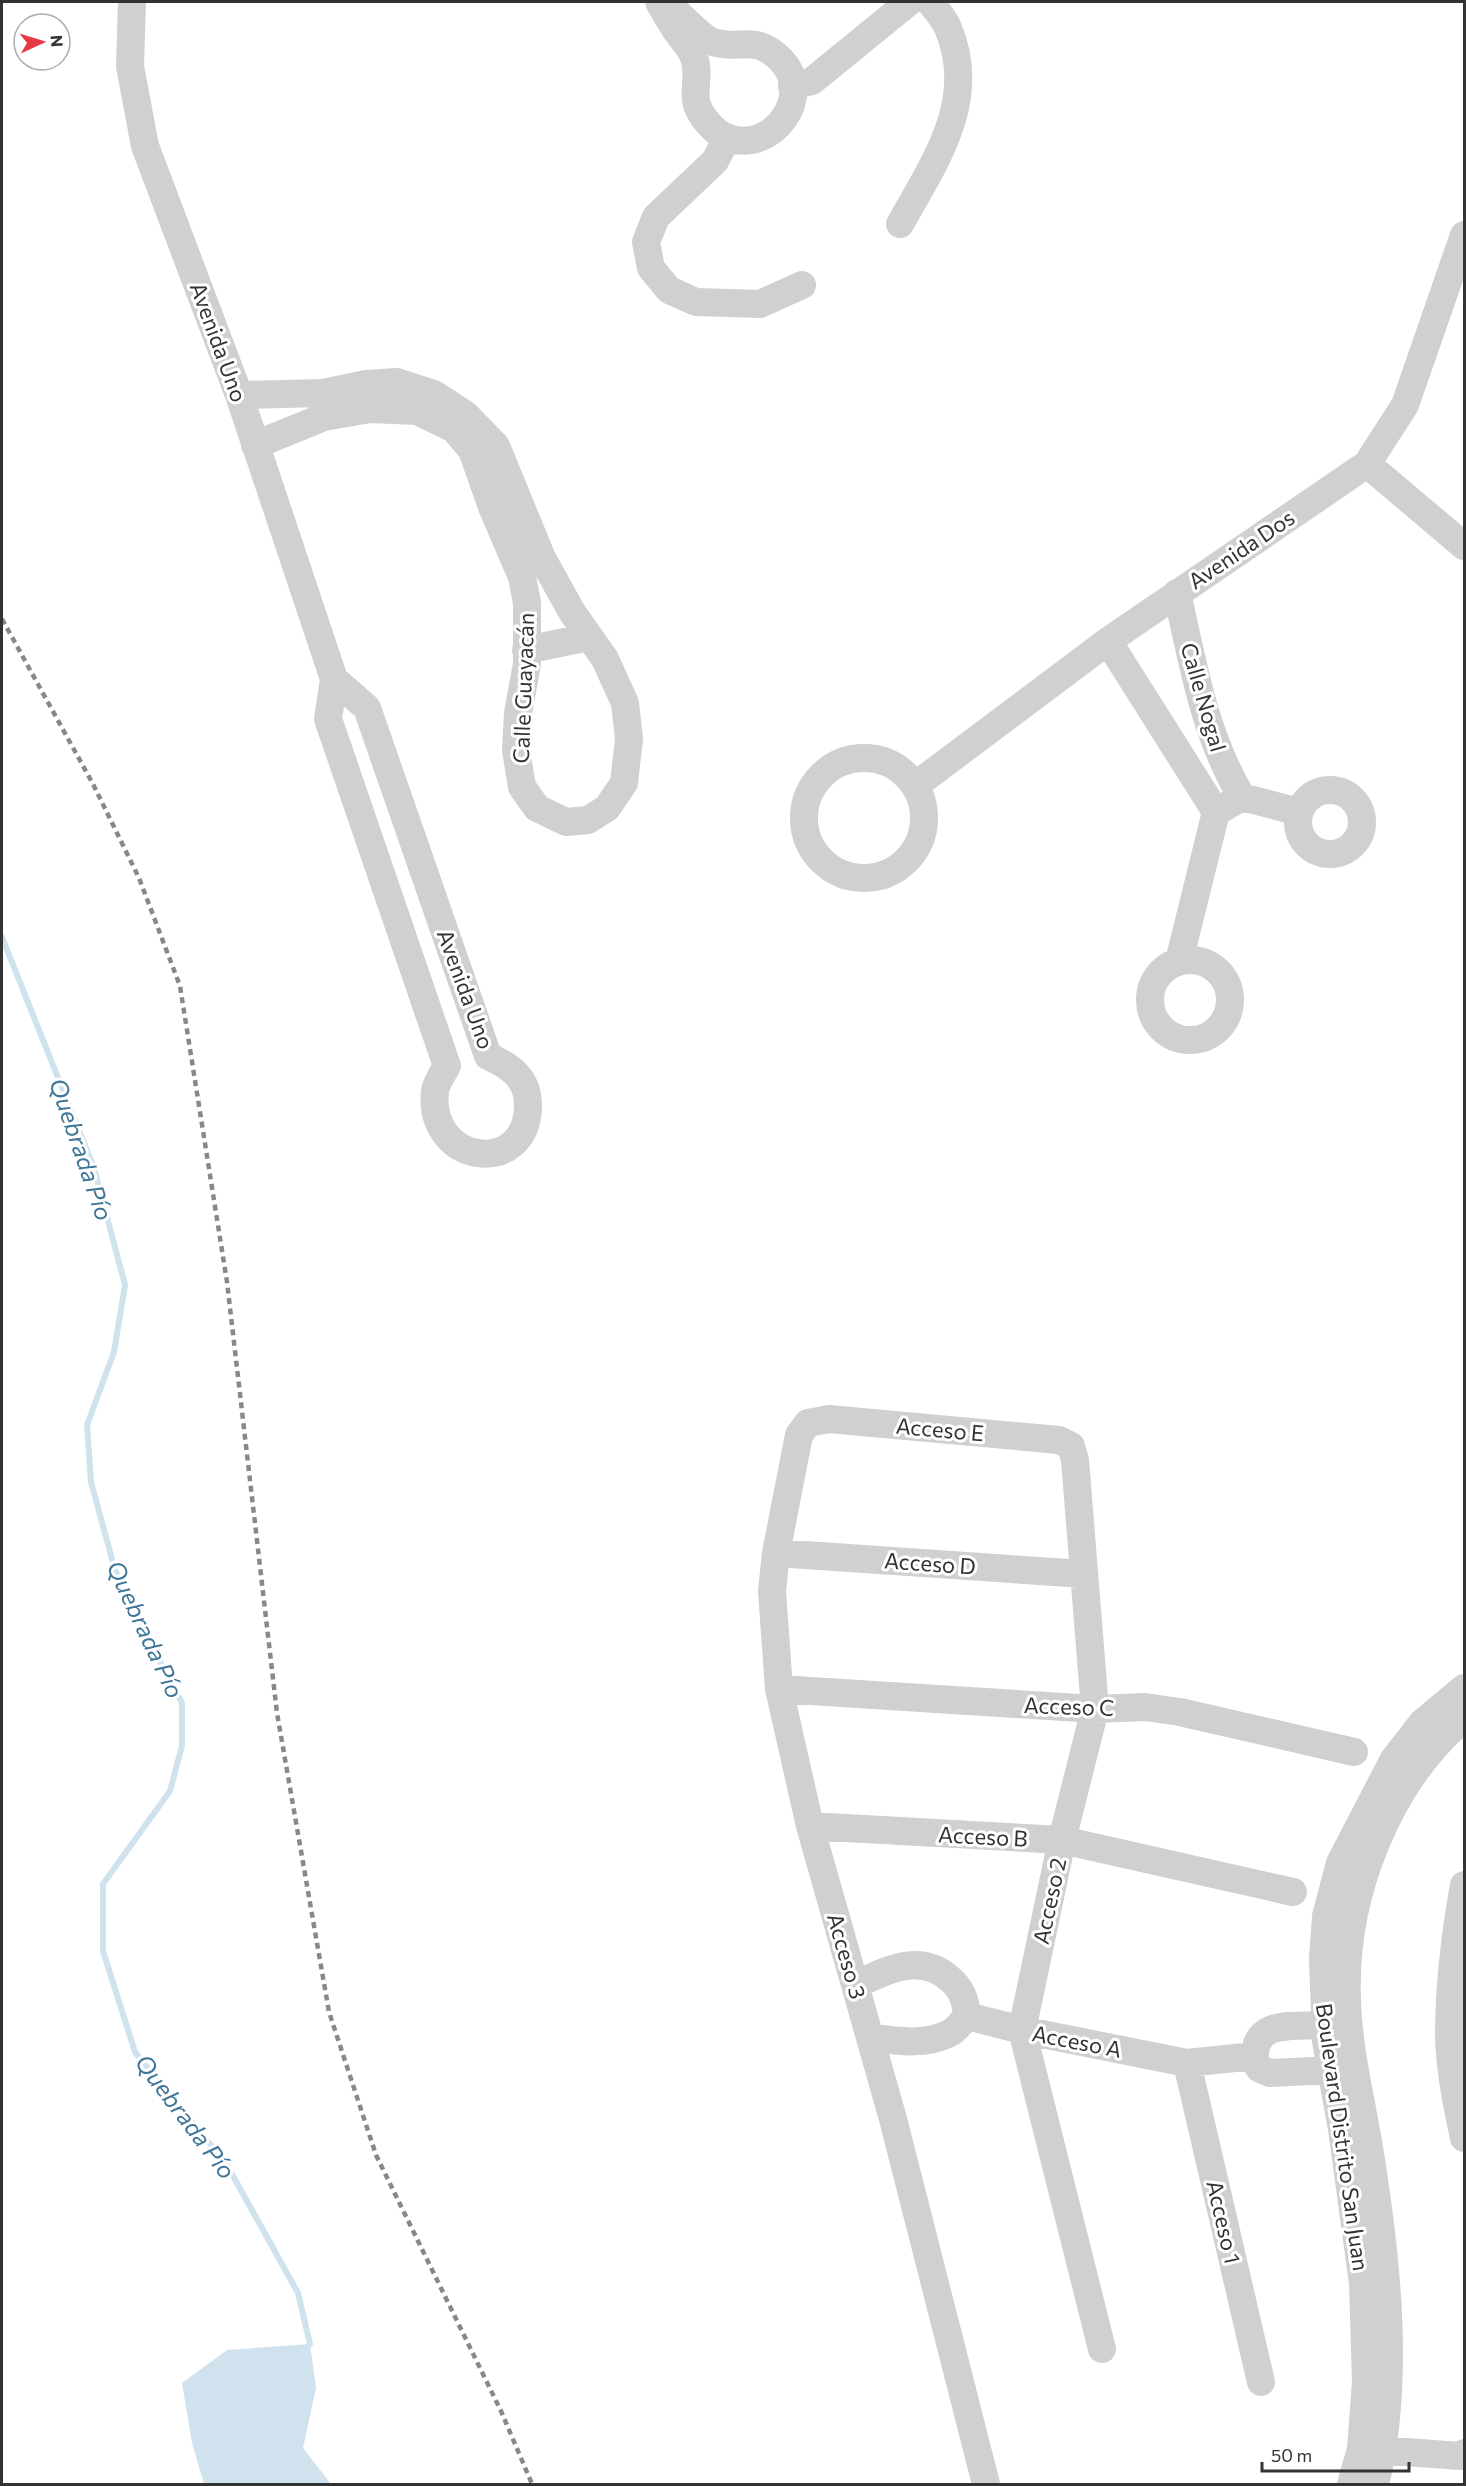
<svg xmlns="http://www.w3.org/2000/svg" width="1466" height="2486" font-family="Commissioner,sans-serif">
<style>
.water{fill:#cfe2ee}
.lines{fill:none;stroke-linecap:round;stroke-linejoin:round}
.stream{stroke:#cfe2ee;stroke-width:6}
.minor{stroke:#d0d0d0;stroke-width:28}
.rail{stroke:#888;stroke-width:4.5;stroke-dasharray:6 4.5;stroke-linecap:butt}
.labels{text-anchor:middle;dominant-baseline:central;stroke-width:6;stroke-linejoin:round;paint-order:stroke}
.street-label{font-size:22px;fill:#333;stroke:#fff}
.water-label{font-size:24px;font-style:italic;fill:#3f7597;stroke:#fff}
</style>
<rect width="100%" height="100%" fill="#fff"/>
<path class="water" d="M310 2344 316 2388 303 2448 331 2484H204L192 2443 182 2383 227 2350Z"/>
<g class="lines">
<path class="stream" d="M2 937 94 1168 125 1285 114 1352 87 1425 91 1482 115 1570 148 1639 182 1703V1746L170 1791 103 1884V1951L135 2052 227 2165 298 2293 310 2344"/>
<path class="minor" d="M132 2 130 66 145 146 239 395 334 679 328 719 447 1066C443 1073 436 1083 435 1091 427 1165 528 1178 528 1105 528 1078 510 1066 488 1056L367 708 334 679
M659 2C664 11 669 20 675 29 681 38 689 46 693 55 700 70 694 86 696 101 699 115 714 133 728 138 773 154 815 95 781 60 755 33 740 51 713 42 699 37 679 12 665 2
M792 86 812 81 909 2
M727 138 715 161 656 217 646 242 651 268 669 290 696 302 760 304 802 285
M900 224C934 163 979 101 948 28 944 18 936 10 930 2
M239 395 323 393 366 384 397 382 434 394 466 415 496 446 542 558 572 612 605 659 625 703 629 739 624 783 607 808 588 820 566 822 537 808 522 787 516 750 518 713 527 664V603L522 577 492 507 472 450 454 429 417 411 370 409 324 417 255 445
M1367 464 1464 546
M1177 593C1193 663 1204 735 1242 797
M1108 641 1216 812
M526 650 589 637
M804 818a60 60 0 1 1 120 0a60 60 0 1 1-120 0Z
M916 785 1108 641 1367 464 1405 405 1464 235
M1298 822a32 32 0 1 1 64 0a32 32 0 1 1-64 0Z
M1150 1000a40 40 0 1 1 80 0a40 40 0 1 1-80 0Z
M1179 961 1216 812 1242 797 1299 812
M776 1553 1083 1574
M779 1689 1095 1709 1145 1707 1180 1712 1354 1752
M810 1826 1062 1840 1293 1892
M1464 1885C1455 1935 1449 1987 1449 2037 1450 2071 1457 2105 1464 2138
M855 1985C887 1970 920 1952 950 1979 962 1989 966 2001 967 2016 962 2022 956 2030 950 2033 925 2046 896 2041 870 2037
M967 2016 1022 2030 1187 2063 1254 2056
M1325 2025C1293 2027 1252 2018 1255 2062L1260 2069 1270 2073 1331 2070
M1187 2063 1261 2382
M1366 2449 1460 2456 1464 2453
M986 2484 893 2119 810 1826 779 1689 772 1591 776 1553 799 1435 808 1423 829 1419 1059 1440 1071 1446 1075 1460 1095 1709 1062 1840 1022 2030 1102 2349
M1351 2484 1361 2449 1366 2382 1363 2283 1342 2129 1326 2041 1323 1959 1326 1916 1340 1863 1394 1759 1422 1723 1464 1688
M1375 2484C1400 2383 1387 2262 1371 2160 1363 2106 1348 2052 1347 1998 1343 1897 1387 1784 1464 1718"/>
<path class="rail" d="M2 619 93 784 139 878 180 986 227 1282 277 1713 329 2012 376 2155 501 2411 532 2484"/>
</g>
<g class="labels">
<g class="street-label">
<text transform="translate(219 342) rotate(70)">Avenida Uno</text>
<text transform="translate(1241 549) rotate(-34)">Avenida Dos</text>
<text transform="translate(523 688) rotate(-88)">Calle Guayacán</text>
<text transform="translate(1204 697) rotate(74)">Calle Nogal</text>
<text transform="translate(466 989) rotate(70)">Avenida Uno</text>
<text transform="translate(940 1429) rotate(5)">Acceso E</text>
<text transform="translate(930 1563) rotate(4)">Acceso D</text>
<text transform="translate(1069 1706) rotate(2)">Acceso C</text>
<text transform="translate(983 1836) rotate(3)">Acceso B</text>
<text transform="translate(1049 1901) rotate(-78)">Acceso 2</text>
<text transform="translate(847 1956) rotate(74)">Acceso 3</text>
<text transform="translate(1077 2041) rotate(11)">Acceso A</text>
<text transform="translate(1343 2137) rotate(82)">Boulevard Distrito San Juan</text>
<text transform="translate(1224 2222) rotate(77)">Acceso 1</text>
</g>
<g class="water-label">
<text transform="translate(82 1149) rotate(71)">Quebrada Pío</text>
<text transform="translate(146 1629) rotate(65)">Quebrada Pío</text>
<text transform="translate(186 2116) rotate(53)">Quebrada Pío</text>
</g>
</g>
<rect width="1466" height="2486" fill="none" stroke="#333333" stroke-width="6"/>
<g transform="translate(42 42) rotate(86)"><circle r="28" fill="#ffffff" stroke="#adadad" stroke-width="1.5"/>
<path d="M0-4.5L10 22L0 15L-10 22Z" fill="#e63946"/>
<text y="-9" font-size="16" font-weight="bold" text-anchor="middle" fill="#333333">N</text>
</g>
<path d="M1262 2462v9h147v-9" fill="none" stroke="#333333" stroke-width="3"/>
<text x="1271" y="2462" font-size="18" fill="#333333" stroke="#ffffff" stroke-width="4.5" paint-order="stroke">50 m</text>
</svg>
